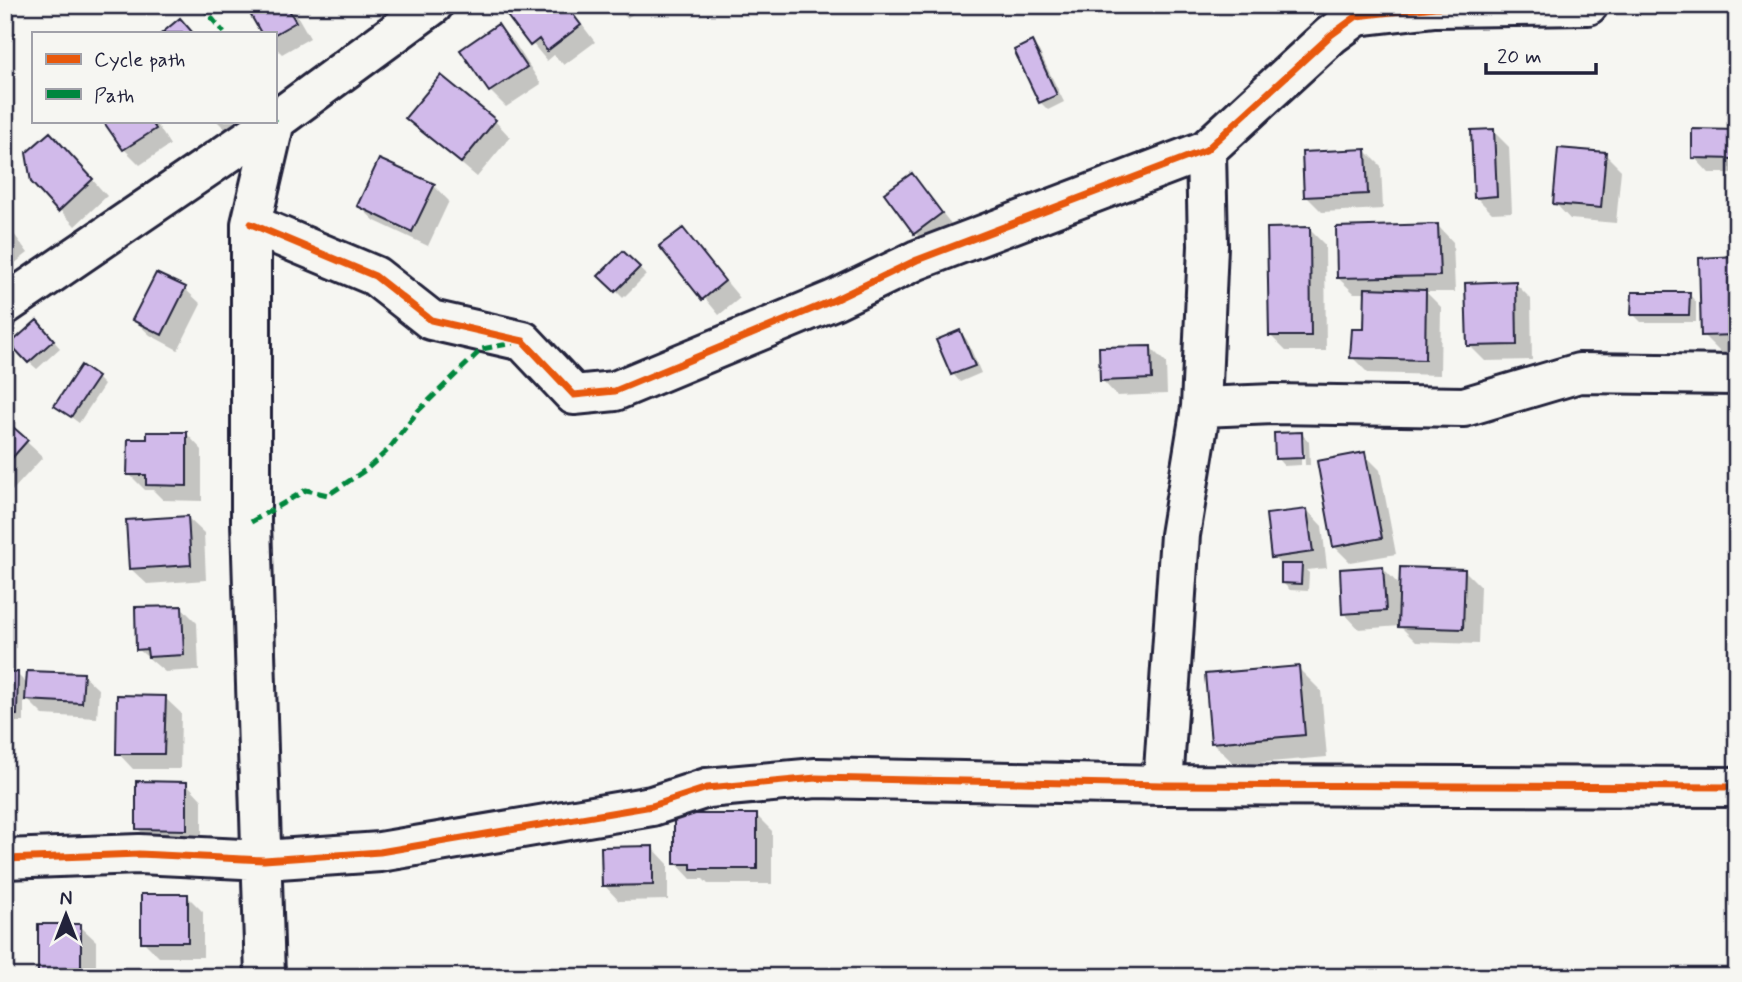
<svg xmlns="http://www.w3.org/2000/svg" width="1742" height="982" font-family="Mynerve,sans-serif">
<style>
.shadow{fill:#0003}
.building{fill:#d1baea;stroke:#22223b;stroke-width:2}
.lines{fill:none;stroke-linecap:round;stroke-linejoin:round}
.minor-casing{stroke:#22223b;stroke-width:44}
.minor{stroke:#f6f6f2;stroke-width:38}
.quiet{stroke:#00873e;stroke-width:5;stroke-dasharray:10 5;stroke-linecap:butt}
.cycleway-casing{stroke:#f6f6f2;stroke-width:11}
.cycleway{stroke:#e8590c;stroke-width:7}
</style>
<rect width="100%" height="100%" fill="#f6f6f2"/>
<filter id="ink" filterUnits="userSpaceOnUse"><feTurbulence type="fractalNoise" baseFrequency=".0143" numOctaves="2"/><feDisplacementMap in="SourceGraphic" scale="14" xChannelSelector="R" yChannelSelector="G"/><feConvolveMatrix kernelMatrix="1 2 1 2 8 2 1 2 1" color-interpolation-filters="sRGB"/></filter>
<g filter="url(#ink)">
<path class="shadow" d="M247 5H291L310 38 282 54 275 47V33H263Z
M518 5H567L595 42 564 65 554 55 547 61 507 13Z
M614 5H645L627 18Z
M498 27 514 42 541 84 506 107 490 91Z
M1032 43 1039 51 1064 102 1048 110 1040 102Z
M407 118 495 121 510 137 477 177Z
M106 121H155L170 145 140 165 124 149Z
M217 121H258L235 139Z
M1493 131 1509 147 1512 212 1492 213 1476 197Z
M1737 132V173H1709L1694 157Z
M66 150 107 196 75 226 33 181Z
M1365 150 1381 166 1383 209 1322 212 1306 196Z
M1605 154 1621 170 1616 223 1570 219 1555 203Z
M912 175 956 230 931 248 915 233Z
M434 186 449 201 428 246 375 221 359 206Z
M5 222 28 253 5 271Z
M1438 226 1453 242 1455 292H1426L1441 307 1440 375 1368 373 1352 357 1365 331 1366 293H1354L1338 278Z
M1309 229 1325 245 1326 351H1286L1271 336Z
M683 230 740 298 719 315 662 246Z
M623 253 646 275 623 298 601 276Z
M1737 258V358H1726L1703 335Z
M1515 283 1531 299 1532 360 1485 361 1469 345Z
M185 289 201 304 178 350 150 335 134 320Z
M1689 294 1696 302V322H1641L1633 314Z
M44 330 60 348 37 369 29 362Z
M960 332 967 340 981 373 960 382 953 374Z
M1150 347 1166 363 1167 394 1117 396 1102 380Z
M97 378 104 385 79 423 56 406Z
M5 422 43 457 12 491 5 485Z
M187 434 202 450V501L163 500 153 490H145L129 474 149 441Z
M1302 434 1309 442 1310 465H1305L1304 439H1301V465L1284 466 1277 458Z
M1364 454 1380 470 1396 554 1350 562 1335 547Z
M1307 510 1322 526 1327 568 1306 570 1309 573 1308 591 1290 590 1283 583V567L1273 557Z
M188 518 204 533 206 580 147 584 131 569Z
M1383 568 1401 587 1464 570 1480 586 1478 644 1416 642 1400 626 1359 629 1344 613Z
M181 607 197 623 199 670 165 672 138 649Z
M1298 668 1321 691 1327 757 1235 765 1212 742Z
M5 674H17L28 685 83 675 99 690 97 718 43 715 24 696V722H5Z
M165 698 181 713 180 769H133L118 753Z
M187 784 202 800V845L154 844 138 829Z
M756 815 772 831V884H708L703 879H691L676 863Z
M653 848 668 864V900L619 901 604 885Z
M187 896 203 912V957H159L143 941Z
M80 926 96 941V977H39Z"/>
<path class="building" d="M245 5H286L296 22 275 34 261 33Z
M515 5H566L581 25 547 51 539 39 530 46 505 13Z
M180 18 193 33H162Z
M498 24 527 67 489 92 460 50Z
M1032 41 1057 95 1039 103 1014 50Z
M441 75 496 120 461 163 405 118Z
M103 121H151L156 129 123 150Z
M1494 129 1497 196 1474 198 1471 130Z
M1692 129 1737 130V159L1692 158Z
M50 132 93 179 58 212 31 182 26 153Z
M1558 148 1606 152 1601 208 1553 204Z
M1366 149 1368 194 1304 197 1302 152Z
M379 159 435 184 412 232 357 206Z
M912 173 942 213 914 234 884 193Z
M1438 224 1440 276 1337 278 1336 227Z
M1310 227 1311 336H1269L1267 228Z
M683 228 725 281 702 300 659 246Z
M623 251 640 267 615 292 598 276Z
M1737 256V335L1701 336 1699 258Z
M156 273 186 287 162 335 132 320Z
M1516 281 1517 345 1467 346 1465 283Z
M1365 288 1426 290 1425 360 1350 358 1352 329H1364Z
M1632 292H1690L1689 315H1631Z
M37 320 54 340 28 363 10 344Z
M960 330 975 366 951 375 936 340Z
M1151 346 1152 379 1100 381 1099 347Z
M81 365 98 377 71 417 54 406Z
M5 420 28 440 5 466Z
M147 432H187V486L146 485V475H127L128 439H147Z
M1302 432 1303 458 1275 459 1274 433Z
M1365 452 1382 538 1333 547 1317 461Z
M1307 509 1313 552 1271 558 1266 514Z
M188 516 191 565 129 569 126 520Z
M1281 564H1302L1301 584 1281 583Z
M1383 566 1386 611 1342 614 1340 569Z
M1400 567 1465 569 1463 629 1398 627Z
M182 606 184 655 148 657 147 649 136 650 135 607Z
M1299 666 1305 735 1211 743 1205 674Z
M27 671 84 673 82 703 25 700Z
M5 672H18L17 715H5Z
M117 695 166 696 164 754H116Z
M136 781 187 782V830L136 829Z
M674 814H757V869H691V864H674Z
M653 846V885L602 886 601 847Z
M141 894H188V942H141Z
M38 924H81V977H38Z"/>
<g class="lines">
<defs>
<path id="minor" d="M251 224 375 276 431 320 523 341 574 395 615 391 834 300 917 260 1206 150 1331 35 1357 16 1435 7 1588 5
M5 305 275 121 433 5
M1201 407 1274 404 1464 407 1579 373 1737 375
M1163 785 1180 535 1201 407 1208 246 1206 150
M5 859 139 854 264 860 380 852 652 806 707 788 816 778 1163 785 1737 787
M265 977 251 522V224L275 121"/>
</defs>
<use href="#minor" class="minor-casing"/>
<use href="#minor" class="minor"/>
<path class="quiet" d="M201 5 224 33
M275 119V121
M251 522 306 490 328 495 367 469 389 449 418 411 482 349 513 343"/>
<defs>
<path id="cycleway" d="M251 224 375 276 431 320 523 341 574 395 615 391 834 300 917 260 1206 150 1331 35 1357 16 1435 7 1588 5
M5 859 139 854 264 860 380 852 652 806 707 788 816 778 1163 785 1737 787"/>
</defs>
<use href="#cycleway" class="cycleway-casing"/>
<use href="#cycleway" class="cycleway"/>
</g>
</g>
<rect width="1742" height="982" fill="none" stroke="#f6f6f2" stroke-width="28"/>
<rect x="14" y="14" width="1714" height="954" fill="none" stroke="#22223b" stroke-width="2.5" filter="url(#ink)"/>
<rect x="32" y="32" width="245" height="91" fill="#f6f6f2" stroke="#a1a1a9" stroke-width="2"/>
<rect x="46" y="54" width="35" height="10" fill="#e8590c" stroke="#a1a1a9" stroke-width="2"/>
<text x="94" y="66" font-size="21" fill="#22223b">Cycle path</text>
<rect x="46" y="89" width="35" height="10" fill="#00873e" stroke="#a1a1a9" stroke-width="2"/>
<text x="94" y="102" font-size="21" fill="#22223b">Path</text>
<g transform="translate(66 915)" stroke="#f6f6f2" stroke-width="5" paint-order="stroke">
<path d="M0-5L12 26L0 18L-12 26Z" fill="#22223b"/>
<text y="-10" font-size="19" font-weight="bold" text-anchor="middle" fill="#22223b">N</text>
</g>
<path d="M1486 63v10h110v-10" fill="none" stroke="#22223b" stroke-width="3.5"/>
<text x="1497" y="63" font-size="21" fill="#22223b" stroke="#f6f6f2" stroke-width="5" paint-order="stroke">20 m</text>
</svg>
